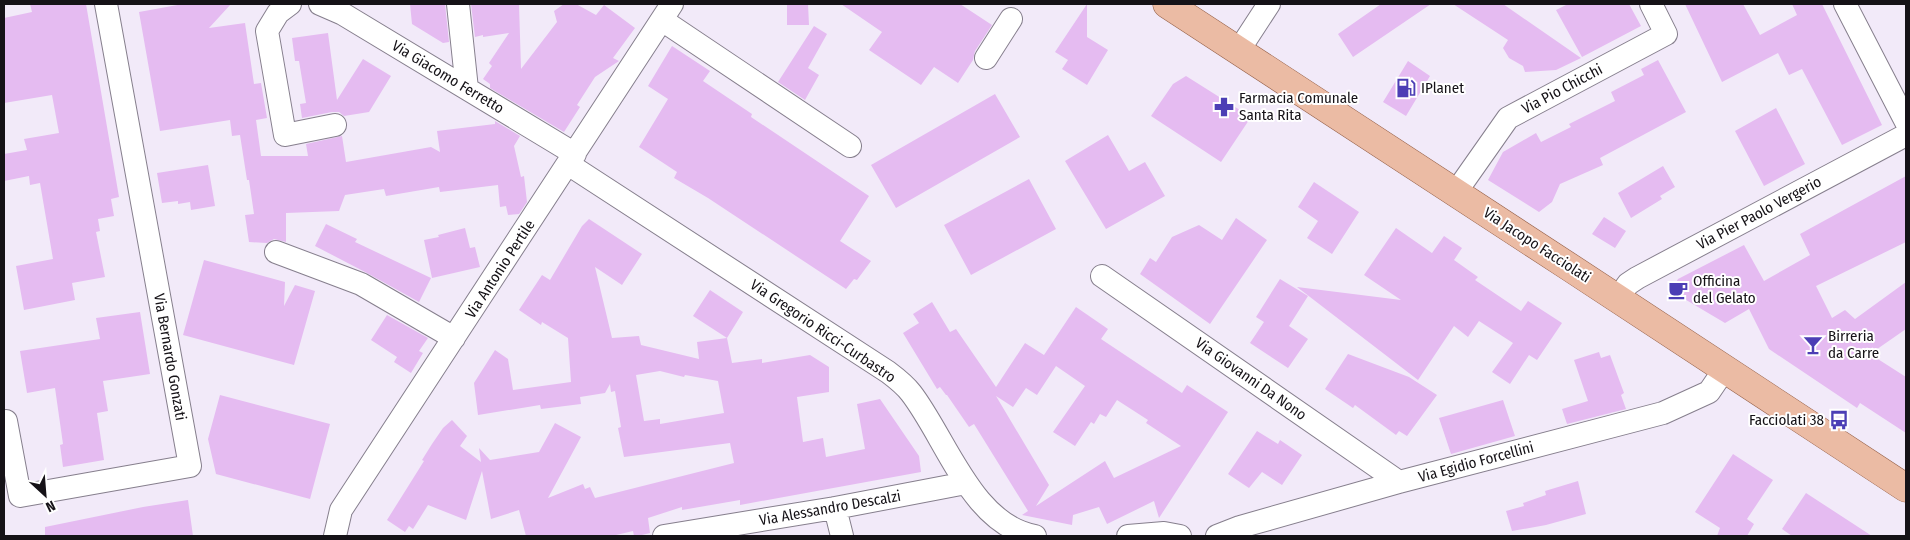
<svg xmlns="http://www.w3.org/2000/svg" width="1910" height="540" font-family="'Fira Sans Condensed',sans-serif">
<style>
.building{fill:#e5bbf1;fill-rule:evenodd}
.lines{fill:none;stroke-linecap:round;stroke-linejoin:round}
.minor-casing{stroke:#867f8d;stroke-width:24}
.major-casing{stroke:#97634c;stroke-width:29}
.minor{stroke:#fff;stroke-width:22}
.major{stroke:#ebbba4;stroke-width:28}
.labels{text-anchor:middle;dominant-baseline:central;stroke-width:4;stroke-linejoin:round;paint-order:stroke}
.street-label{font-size:15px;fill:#151217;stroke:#fff}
.poi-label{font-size:15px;fill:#151217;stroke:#fff;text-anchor:start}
</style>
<rect width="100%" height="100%" fill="#f2eaf9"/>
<path class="building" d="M30 4H86L119 197 111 199 114 216 98 219 100 231 96 232 105 277 72 283 75 300 24 310 16 266 53 259 40 183 30 185 29 176 4 181V154L27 150 24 139 59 133 52 95 4 103V18L32 12Z
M183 4H231L209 28 245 23 254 84 261 83 267 118 256 120 261 156H308L306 144 342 136 346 162 431 147 440 152 437 131 495 124V121L520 136 514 146 521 177 524 176 527 202 519 214 508 215 506 206 500 207 498 185 440 192 439 187 386 196 384 189 345 195 339 211 286 213V242L274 239 267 243 249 242 245 215 254 214 249 180H247L240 135 232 136 230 120 160 131 139 12Z
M410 4H445L449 42 443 43 412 24Z
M471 4H519L521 69 557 22 554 11 564 4H576L596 15 604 5 635 28 613 58 619 61 595 77 577 105 580 107 564 132 490 88V84L483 79 492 66 489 63 509 33 483 37V35L475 37Z
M787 4H808L809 25H787Z
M841 4H960L992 25 975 51 973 60 958 83 934 67 921 85 869 50 882 32Z
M1087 4V37L1108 50 1087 85 1062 69 1068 60 1055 52Z
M1381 4H1431L1353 57 1338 34Z
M1453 4H1503L1581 58 1556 70 1525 72 1523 66 1509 58 1503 48 1508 40Z
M1568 4H1629L1641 26 1582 57 1556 10Z
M1685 4H1743L1760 35 1797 15 1792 4H1822L1882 125 1842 145 1802 69 1789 75 1778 53 1722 82Z
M814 26 827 34 808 68 819 75 805 100 778 82Z
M328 33 337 100 363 59 391 76 369 112 344 116 339 112H332L302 118 300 104 306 103 299 61H295L292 38Z
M672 46 710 71 703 81 752 114 751 117 869 196 840 241 871 261 857 280 854 279 846 289 708 198 674 178 677 172 639 147 668 99 648 86Z
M1658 60 1686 112 1600 158 1603 165 1560 184 1552 202 1539 212 1488 180 1503 152 1536 133 1541 142 1571 127 1569 124 1615 101 1611 92 1644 75 1641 69Z
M1408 61 1430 76 1406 116 1383 102Z
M1186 76 1251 117 1221 162 1151 116 1173 84Z
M995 94 1020 137 896 208 871 165Z
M1776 108 1805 164 1764 186 1735 131Z
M1108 135 1129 171 1145 162 1165 196 1106 229 1065 161Z
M208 165 215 206 191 210 190 202 178 204V201L162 203 157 173Z
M1663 166 1675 187 1660 196 1662 199 1631 218 1618 193Z
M1906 176V242L1816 286 1832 318 1845 310 1855 319 1906 282V329L1870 354 1906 377V433L1860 403 1857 408 1769 349 1749 309 1725 323 1671 291 1678 279 1744 245 1764 281 1810 255 1800 234Z
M1029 179 1056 229 971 275 944 225Z
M1314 182 1359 212 1332 254 1307 238 1318 221 1298 207Z
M1604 217 1626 231 1615 248 1592 234Z
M1236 218 1267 240 1210 324 1140 274 1150 258 1156 262 1172 237 1199 225 1222 240Z
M589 219 642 254 622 285 595 267 612 338 639 336 641 345 699 359 697 342 727 338 732 363 762 359V363L810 355 829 367V392L797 397 803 442 823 438 826 457 865 449 857 404 880 399 919 456 921 472 740 505V500L682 510V507L648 518 650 533 638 536H634L633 531 612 536H526L519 510 491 519 482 471 466 520 428 505 413 529 409 526 405 532 387 520 424 461 422 460 432 444 443 428 452 420 467 436 460 446 481 462 479 448 490 460 539 452 555 423 581 437 548 498 583 484 585 489 590 487 595 498 734 463 730 443 624 457 618 428 621 427 615 391 611 392 610 384 605 393 580 397 581 404 541 409 540 405 478 415 474 383 495 350 508 359 513 390 571 382 568 338 542 322 541 325 519 310 542 275 550 280 582 226ZM660 371 684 377 685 375 718 381 724 413 660 424V419L644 421 636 375Z
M326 224 357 239 355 242 431 278 419 302 367 273 315 246Z
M465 228 470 248 475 247 480 267 432 278 424 240 439 237 438 235Z
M1396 228 1432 253 1444 236 1462 248 1454 260 1478 277 1475 280 1521 311 1528 301 1562 323 1537 360 1529 355 1510 384 1492 372 1513 343 1479 321 1468 337 1454 326 1418 380 1297 287 1401 300 1364 275Z
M204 260 285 282 284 306 295 285 315 291 294 365 183 335Z
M1280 279 1308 296 1289 326 1308 339 1288 368 1250 343 1264 322 1256 317Z
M710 290 743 312 727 338 693 316Z
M932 302 950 332 956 329 996 387 1025 343 1044 355 1076 307 1108 329 1101 339 1182 393 1187 385 1228 412 1159 518 1154 501 1107 524 1099 507 1073 515 1072 525 1022 515 1028 511 974 424 969 427 947 395H946L940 387 937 389 903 333 919 323 913 314ZM1056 366 1085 386 1053 432 1075 446 1091 422 1094 424 1100 414 1106 417 1117 400 1148 420 1146 423 1181 446 1114 478 1105 461 1036 506 1049 485 996 396 1013 407 1026 388 1037 395Z
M140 312 150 374 103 381 108 411 97 413 104 460 63 467 60 445 63 444 55 388 27 393 20 351 100 339 96 318Z
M387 315 428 338 419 351 423 353 411 373 394 362 397 357 371 340Z
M1599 352 1601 358 1610 355 1624 393 1621 395 1626 409 1567 424 1562 409 1588 401 1574 360Z
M1348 354 1409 377 1437 395 1407 436 1399 431 1396 435 1355 405 1353 408 1325 389Z
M220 395 330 424 310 499 216 474 208 439Z
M1503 400 1515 436 1451 454 1439 418Z
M1257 431 1278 444 1280 440 1302 455 1282 485 1262 472 1249 488 1228 474Z
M1733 454 1773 480 1747 519 1754 524 1747 536H1717L1720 528 1695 512Z
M1578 481 1586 514 1546 525 1512 531 1506 511 1524 506 1523 503 1546 495 1545 491Z
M1806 493 1872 536H1792L1782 529Z
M188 500 193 536H45V527L143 507Z"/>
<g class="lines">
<defs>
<path id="minor" d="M290 4 278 13 267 31 285 135 335 125
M320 4 343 14 575 154
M458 4 467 89
M1845 4 1906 122
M662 20 850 146
M1239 50 1269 4
M986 58 1011 19
M568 164 888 372C896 378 905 385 911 393 946 438 972 525 1035 536
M1456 192 1508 118 1666 34 1651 4
M276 252 361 284 454 338
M1102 276 1399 482
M1618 298 1628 284 1637 278 1906 135
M6 421 20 496 190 466 106 4
M835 508 842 536
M335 536 341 510 672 4
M664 536 835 508 966 483
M1128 536 1164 533 1180 536
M1217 536 1240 527 1399 482 1663 413 1709 392 1724 370"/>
<path id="major" d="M1167 4C1415 164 1659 327 1906 488"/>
</defs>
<use href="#minor" class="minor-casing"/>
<use href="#major" class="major-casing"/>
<use href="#minor" class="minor"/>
<use href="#major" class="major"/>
</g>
<defs>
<symbol id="fuel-bare" viewBox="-9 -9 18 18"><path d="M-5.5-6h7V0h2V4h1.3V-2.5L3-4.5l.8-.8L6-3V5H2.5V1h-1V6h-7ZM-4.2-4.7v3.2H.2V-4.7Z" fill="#4c3eb5" stroke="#fff" stroke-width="2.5" paint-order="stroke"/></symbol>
<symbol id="pharmacy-bare" viewBox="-9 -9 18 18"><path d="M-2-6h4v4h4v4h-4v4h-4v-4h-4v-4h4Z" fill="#4c3eb5" stroke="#fff" stroke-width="2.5" paint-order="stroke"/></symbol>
<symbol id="cafe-bare" viewBox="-9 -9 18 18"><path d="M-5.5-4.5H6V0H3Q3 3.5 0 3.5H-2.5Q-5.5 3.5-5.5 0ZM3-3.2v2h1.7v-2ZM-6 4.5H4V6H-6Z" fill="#4c3eb5" stroke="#fff" stroke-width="2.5" paint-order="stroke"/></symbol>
<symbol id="bar-bare" viewBox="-9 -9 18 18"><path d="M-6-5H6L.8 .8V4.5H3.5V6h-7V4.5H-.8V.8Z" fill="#4c3eb5" stroke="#fff" stroke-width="2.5" paint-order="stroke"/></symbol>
<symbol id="bus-bare" viewBox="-9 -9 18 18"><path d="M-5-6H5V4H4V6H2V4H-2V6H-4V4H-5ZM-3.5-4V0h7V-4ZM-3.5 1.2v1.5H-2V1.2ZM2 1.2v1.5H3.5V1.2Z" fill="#4c3eb5" stroke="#fff" stroke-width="2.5" paint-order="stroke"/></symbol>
</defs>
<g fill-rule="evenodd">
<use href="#fuel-bare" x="1392" y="74" width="28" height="28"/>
<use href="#pharmacy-bare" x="1210" y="93" width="28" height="28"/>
<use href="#cafe-bare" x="1664" y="276" width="28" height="28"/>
<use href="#bar-bare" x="1799" y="331" width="28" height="28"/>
<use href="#bus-bare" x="1825" y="406" width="28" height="28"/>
</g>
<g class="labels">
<g class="street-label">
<text transform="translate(448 77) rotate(31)">Via Giacomo Ferretto</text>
<text transform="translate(1562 89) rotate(-28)">Via Pio Chicchi</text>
<text transform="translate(1759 213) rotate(-28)">Via Pier Paolo Vergerio</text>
<text transform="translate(1537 245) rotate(33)">Via Jacopo Facciolati</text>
<text transform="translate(500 269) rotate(-57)">Via Antonio Pertile</text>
<text transform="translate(823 331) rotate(34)">Via Gregorio Ricci-Curbastro</text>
<text transform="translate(170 357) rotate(80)">Via Bernardo Gonzati</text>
<text transform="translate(1251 379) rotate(35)">Via Giovanni Da Nono</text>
<text transform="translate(1476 462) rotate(-15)">Via Egidio Forcellini</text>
<text transform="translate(830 508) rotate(-10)">Via Alessandro Descalzi</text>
</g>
<g class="poi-label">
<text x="1421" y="88">IPlanet</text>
<text x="1239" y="98">Farmacia Comunale<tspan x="1239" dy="17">Santa Rita</tspan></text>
<text x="1693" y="281">Officina<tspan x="1693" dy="17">del Gelato</tspan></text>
<text x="1828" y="336">Birreria<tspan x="1828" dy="17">da Carre</tspan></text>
<text x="1824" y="420" text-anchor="end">Facciolati 38</text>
</g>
</g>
<rect width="1910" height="540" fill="none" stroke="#151217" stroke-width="10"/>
<g transform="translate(45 495) rotate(154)" stroke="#ffffff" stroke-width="4" paint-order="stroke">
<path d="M0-4L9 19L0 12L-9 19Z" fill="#151217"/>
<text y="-8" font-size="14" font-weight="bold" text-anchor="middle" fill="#151217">N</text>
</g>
</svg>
